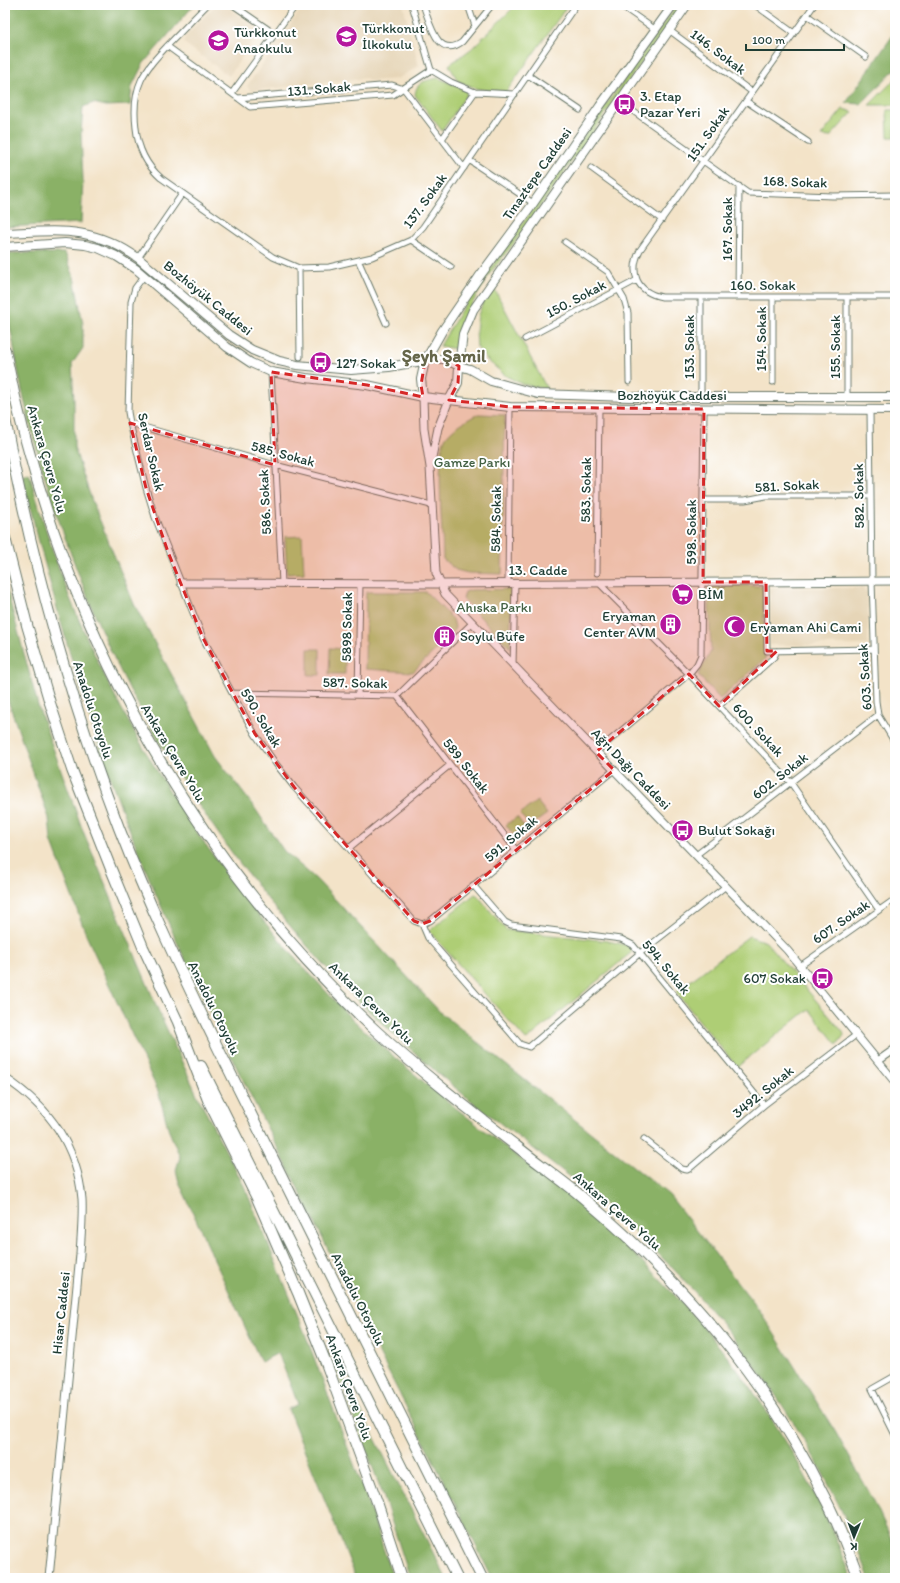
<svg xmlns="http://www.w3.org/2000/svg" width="900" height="1583" font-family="Itim,sans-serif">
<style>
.built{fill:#e6d5b7}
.green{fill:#aece75;stroke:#668654}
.forest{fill:#8ab166;stroke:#54774d}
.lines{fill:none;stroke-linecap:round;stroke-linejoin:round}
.street-casing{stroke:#697768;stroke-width:7}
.secondary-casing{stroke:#697768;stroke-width:9}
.primary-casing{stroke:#697768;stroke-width:10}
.highway-casing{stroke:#697768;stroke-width:12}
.street{stroke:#fff;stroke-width:5}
.secondary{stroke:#fff;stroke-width:7}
.primary{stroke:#fff;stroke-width:8}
.highway{stroke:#fff;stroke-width:10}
.marked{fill:#d62828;fill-opacity:0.2;stroke:#d62828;stroke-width:3;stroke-dasharray:8 5;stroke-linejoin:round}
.labels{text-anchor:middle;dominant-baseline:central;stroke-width:4;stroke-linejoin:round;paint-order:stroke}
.poi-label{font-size:14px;fill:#1f3d34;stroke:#fff;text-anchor:start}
.street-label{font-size:14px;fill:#1f3d34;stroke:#fff}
.park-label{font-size:14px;fill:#436144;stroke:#fff}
.district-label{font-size:18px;font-weight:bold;fill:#66674b;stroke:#fff}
</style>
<rect width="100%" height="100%" fill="#fff"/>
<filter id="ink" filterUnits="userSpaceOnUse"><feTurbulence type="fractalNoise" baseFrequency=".025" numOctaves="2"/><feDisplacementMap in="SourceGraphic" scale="8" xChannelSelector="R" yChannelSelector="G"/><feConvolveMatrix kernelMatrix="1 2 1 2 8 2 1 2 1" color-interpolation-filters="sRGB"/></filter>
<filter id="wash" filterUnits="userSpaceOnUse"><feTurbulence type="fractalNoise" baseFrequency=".012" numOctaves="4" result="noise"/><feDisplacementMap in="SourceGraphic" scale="16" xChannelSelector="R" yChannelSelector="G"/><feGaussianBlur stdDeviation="0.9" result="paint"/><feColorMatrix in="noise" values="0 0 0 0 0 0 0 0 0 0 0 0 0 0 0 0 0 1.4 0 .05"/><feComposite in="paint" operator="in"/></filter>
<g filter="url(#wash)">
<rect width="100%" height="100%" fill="#f3e3c8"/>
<path class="built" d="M215 5H225L260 30 229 76 184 43 185 37Z
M304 5H403L419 66 397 79 370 81 366 78 257 90 252 92 247 86Z
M770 588H862L868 593V645H770Z"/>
<path class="green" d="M512 5H568L506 92 478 89 458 81 449 65 471 49 512 9Z
M677 5H682L514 243 490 273 469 309 462 324 456 349 440 346 463 307Z
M438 78 469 91 442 131 415 95C416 82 426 80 438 78Z
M895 79V105H869Z
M843 109 853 112 830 137 821 136Z
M887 110H895V137H888Z
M495 290 547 389 522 384 506 376 486 359 477 347 476 331 478 315 483 302Z
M478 414 505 415 502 574 468 573 456 570 443 559C443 536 435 452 446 437 454 426 466 421 478 414Z
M302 536 304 573 287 574 285 537Z
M708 585 763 586 765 659 720 699 698 675 711 651Z
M512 589 510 648 463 599 465 592 471 590Z
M366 592H426L453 619 455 627 453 633 413 672 365 669Z
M330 648 345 649V674H329Z
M308 649H320V675H308Z
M537 801 547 814 530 826 520 814Z
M517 817 526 829 515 837 506 825Z
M475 894 478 896 506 930 608 941 626 945 633 951 528 1039 526 1040 429 931Z
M749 936 766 942 843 1032 844 1035 837 1045 809 1009 737 1067 676 992Z"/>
<path class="forest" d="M5 5H194L143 64 132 86 130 105 106 106 93 103 83 107 81 133 83 180 81 223 5 227Z
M895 32V69L861 104 846 103Z
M5 253H65L74 277 83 324V348L72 364 74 401V447L92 501 134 604 215 756 254 807 284 851 317 880 441 1013 669 1195 760 1311 836 1433 874 1501 895 1547V1578H869C822 1443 727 1312 620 1218 579 1182 535 1150 492 1117 455 1089 420 1058 386 1027 349 994 317 958 285 920 225 849 174 772 130 690 100 633 76 570 55 509 37 454 22 399 13 342 10 326 6 310 5 294 4 280 5 267 5 253Z
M29 473C43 521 57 568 76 613 130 741 207 859 299 962 315 979 331 997 347 1014 398 1063 453 1106 509 1150 531 1167 554 1183 576 1202 677 1286 764 1388 821 1507 833 1530 842 1554 852 1578H492C451 1495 409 1412 367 1330 342 1279 318 1228 293 1178 233 1062 174 945 127 823 83 710 52 593 22 476Z
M5 583 39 709 83 831 159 1012 199 1099 245 1188 304 1331 367 1499 393 1578H355L353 1570 288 1409 298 1404 278 1353 261 1362 179 1182 176 1170 180 1157 169 1131 158 1091 87 937 51 840 49 818 5 692Z
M328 1346 446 1578H410L384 1498Z"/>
</g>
<g filter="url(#ink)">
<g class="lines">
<defs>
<path id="street" d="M207 5C195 17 183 30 171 42 143 71 131 86 136 128 138 148 145 164 161 178L273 257 299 268 329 267 372 257 411 240 423 227 576 5
M233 5 275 34
M412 5 431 70 451 82 475 92 515 94
M423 5C430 22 437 60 462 42L492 5
M468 5 475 26
M620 5 656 30
M755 5 794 33
M814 5 640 250C629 272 636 292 662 297H895
M807 15 866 57
M669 30 752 92
M167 46 250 107 393 95 431 70
M528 75 580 110
M232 93 296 5
M238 98 392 85 404 89 464 168
M746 101 808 142
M630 109 748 193 833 196 895 195
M442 139 475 92
M469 160 533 203
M591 168 662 220
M411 240 451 267
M565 242 608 272 624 299 628 313 629 382
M138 258 182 194
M359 262 386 323
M299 268 300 357
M144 276 135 288 131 302 128 412 130 423 146 488 155 517 203 638 232 693 255 734 276 764 294 787 414 921 422 924
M701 297V397
M738 297 739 186
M773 297V382
M847 297V397
M525 339 637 280
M271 372 282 583
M870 410 872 581 876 701 878 715 895 743
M130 423 275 465 431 505
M703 500H745L766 496H871
M597 573 599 408
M598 582 689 674 791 783 879 910
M766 582 767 651 874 649
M508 583 510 407
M513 665 515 583
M232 693 397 696 472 623
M358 695 360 583
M397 696 516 850
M719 706 774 657 777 651
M596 752 689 674 697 664 701 655 704 409
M349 848 450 765
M696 855 878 715
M473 885 505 922 511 925 621 939 633 945 764 1105
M422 924 428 938 520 1044 529 1047 640 953 726 886
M422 924 430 921 614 770
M800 966 895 899
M644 1139 682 1169 687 1170 689 1169 764 1105 856 1035
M895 1376 872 1389 895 1435"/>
<path id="secondary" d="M423 397 424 429 430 467 436 573 445 594 787 950 895 1082
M431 462 438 428 449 400
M181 583 439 584 895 581
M878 1061 895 1049
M5 1078C49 1107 77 1145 82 1199 83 1217 81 1236 80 1254L49 1578"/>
<path id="primary" d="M673 5 600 106 530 208 479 277 442 331 425 361 421 379 423 397 510 407 895 410
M687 5 473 310 463 334 459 366 470 369 491 381 538 394 629 397H895
M5 233C58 231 92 225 138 258L229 335 252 350 279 361 297 365 351 370 389 367 433 359H444L459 366 458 383 449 400
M5 247 65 243 85 245 98 248 116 256 136 269 227 347 251 363 271 372 306 378 367 385 423 397"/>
<path id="highway" d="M5 350C55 609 181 846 373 1028 418 1070 467 1108 515 1145 537 1163 561 1179 582 1197 684 1283 767 1380 826 1500 839 1525 849 1552 859 1578
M5 419C31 559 68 695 119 828 148 903 183 976 218 1048L482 1578
M5 538 27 625 50 703 72 770 111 869 143 947 178 1022 208 1100 257 1198 298 1293 326 1363 377 1502 402 1578
M201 1066 457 1578"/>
</defs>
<use href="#street" class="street-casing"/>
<use href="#secondary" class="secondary-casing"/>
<use href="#primary" class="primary-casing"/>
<use href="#highway" class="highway-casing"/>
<use href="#street" class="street"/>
<use href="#secondary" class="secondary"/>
<use href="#primary" class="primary"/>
<use href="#highway" class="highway"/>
</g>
</g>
<path class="marked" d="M444 359 459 366 458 383 449 400 510 407 704 409 703 582H766L767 651H777L719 706 689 674 596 752 614 770 430 921 422 924 414 921 294 787 255 734 203 638 168 552 146 488 130 423 275 465 271 372 367 385 423 397 421 385 425 361Z"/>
<defs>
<symbol id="school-disc" viewBox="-11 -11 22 22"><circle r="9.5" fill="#b5179e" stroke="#fff"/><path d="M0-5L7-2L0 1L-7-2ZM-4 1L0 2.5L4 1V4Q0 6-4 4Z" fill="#fff"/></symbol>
<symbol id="bus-disc" viewBox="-11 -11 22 22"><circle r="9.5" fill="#b5179e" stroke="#fff"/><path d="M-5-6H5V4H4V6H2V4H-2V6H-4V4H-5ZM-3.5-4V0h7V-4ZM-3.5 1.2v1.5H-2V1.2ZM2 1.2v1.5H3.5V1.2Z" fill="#fff"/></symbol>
<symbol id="supermarket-disc" viewBox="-11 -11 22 22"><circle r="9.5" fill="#b5179e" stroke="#fff"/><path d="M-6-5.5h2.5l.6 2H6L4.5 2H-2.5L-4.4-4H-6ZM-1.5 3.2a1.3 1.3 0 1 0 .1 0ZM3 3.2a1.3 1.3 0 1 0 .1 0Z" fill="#fff"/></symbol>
<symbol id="building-disc" viewBox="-11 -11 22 22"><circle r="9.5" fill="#b5179e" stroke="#fff"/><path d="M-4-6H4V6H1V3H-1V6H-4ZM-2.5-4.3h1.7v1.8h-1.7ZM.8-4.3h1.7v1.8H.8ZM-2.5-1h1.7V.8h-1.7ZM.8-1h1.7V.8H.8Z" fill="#fff"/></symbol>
<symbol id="mosque-disc" viewBox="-11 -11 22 22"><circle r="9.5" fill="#b5179e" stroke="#fff"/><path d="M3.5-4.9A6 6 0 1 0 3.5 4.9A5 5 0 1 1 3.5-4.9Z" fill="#fff"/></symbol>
</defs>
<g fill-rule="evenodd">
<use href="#school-disc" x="334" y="24" width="25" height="25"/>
<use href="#school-disc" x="206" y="28" width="25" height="25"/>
<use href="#bus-disc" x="612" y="92" width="25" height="25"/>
<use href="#bus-disc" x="308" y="350" width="25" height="25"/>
<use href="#supermarket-disc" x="670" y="582" width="25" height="25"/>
<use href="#building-disc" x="658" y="612" width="25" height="25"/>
<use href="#mosque-disc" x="722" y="614" width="25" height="25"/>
<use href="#building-disc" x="432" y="624" width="25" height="25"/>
<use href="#bus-disc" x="670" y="818" width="25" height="25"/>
<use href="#bus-disc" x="810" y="966" width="25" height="25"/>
</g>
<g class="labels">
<g class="poi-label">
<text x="362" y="28">Türkkonut<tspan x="362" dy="16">İlkokulu</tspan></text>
<text x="234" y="32">Türkkonut<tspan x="234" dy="16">Anaokulu</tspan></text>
<text x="640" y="96">3. Etap<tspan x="640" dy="16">Pazar Yeri</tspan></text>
<text x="336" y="363">127 Sokak</text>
<text x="698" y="594">BİM</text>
<text x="656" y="616" text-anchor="end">Eryaman<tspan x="656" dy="16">Center AVM</tspan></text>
<text x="750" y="627">Eryaman Ahi Cami</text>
<text x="460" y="636">Soylu Büfe</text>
<text x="698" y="830">Bulut Sokağı</text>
<text x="806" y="978" text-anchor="end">607 Sokak</text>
</g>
<g class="street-label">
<text transform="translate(718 52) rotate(37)">146. Sokak</text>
<text transform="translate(319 89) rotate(-5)">131. Sokak</text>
<text transform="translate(708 134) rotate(-55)">151. Sokak</text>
<text transform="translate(537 174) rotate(-55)">Tınaztepe Caddesi</text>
<text transform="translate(795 182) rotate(2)">168. Sokak</text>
<text transform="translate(425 201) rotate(-54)">137. Sokak</text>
<text transform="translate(727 229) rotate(-90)">167. Sokak</text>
<text x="763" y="285">160. Sokak</text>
<text transform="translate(208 298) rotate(39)">Bozhöyük Caddesi</text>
<text transform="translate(576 299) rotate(-28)">150. Sokak</text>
<text transform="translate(761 339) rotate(-90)">154. Sokak</text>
<text transform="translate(689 347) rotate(-90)">153. Sokak</text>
<text transform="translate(835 347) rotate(-90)">155. Sokak</text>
<text x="672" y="395">Bozhöyük Caddesi</text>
<text transform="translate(151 452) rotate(77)">Serdar Sokak</text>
<text transform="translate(283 454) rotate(15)">585. Sokak</text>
<text transform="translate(47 459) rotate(74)">Ankara Çevre Yolu</text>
<text transform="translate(787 486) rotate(-3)">581. Sokak</text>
<text transform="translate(586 490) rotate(-89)">583. Sokak</text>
<text transform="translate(859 496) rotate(-91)">582. Sokak</text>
<text transform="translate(265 502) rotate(-93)">586. Sokak</text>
<text transform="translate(496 519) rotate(-89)">584. Sokak</text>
<text transform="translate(691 532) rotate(-90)">598. Sokak</text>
<text x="538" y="570">13. Cadde</text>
<text transform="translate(347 627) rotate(-89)">5898 Sokak</text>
<text transform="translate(865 677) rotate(-94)">603. Sokak</text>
<text transform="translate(355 683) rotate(1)">587. Sokak</text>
<text transform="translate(93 710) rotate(72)">Anadolu Otoyolu</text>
<text transform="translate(261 718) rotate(59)">590. Sokak</text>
<text transform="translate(758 730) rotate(47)">600. Sokak</text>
<text transform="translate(173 753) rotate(59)">Ankara Çevre Yolu</text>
<text transform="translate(466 766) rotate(52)">589. Sokak</text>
<text transform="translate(631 769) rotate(46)">Ağrı Dağı Caddesi</text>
<text transform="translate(780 776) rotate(-38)">602. Sokak</text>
<text transform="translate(511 839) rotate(-40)">591. Sokak</text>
<text transform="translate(841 922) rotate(-35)">607. Sokak</text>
<text transform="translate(666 967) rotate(50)">594. Sokak</text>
<text transform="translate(371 1003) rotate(44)">Ankara Çevre Yolu</text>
<text transform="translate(214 1008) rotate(64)">Anadolu Otoyolu</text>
<text transform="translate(763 1092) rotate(-39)">3492. Sokak</text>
<text transform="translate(617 1211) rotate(41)">Ankara Çevre Yolu</text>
<text transform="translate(358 1299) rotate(63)">Anadolu Otoyolu</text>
<text transform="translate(61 1313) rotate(-84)">Hisar Caddesi</text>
<text transform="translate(349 1387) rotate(70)">Ankara Çevre Yolu</text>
</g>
<g class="park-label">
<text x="472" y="462">Gamze Parkı</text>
<text x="494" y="607">Ahıska Parkı</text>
</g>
<g class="district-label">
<text x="444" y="356">Şeyh Şamil</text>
</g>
</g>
<rect width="900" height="1583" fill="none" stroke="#fff" stroke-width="20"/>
<g transform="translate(854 1537) rotate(181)" stroke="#ffffff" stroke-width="3" paint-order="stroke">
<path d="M0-3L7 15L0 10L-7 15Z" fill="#1f3d34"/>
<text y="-6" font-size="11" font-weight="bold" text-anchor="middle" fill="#1f3d34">K</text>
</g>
<path d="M746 44v6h98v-6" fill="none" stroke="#1f3d34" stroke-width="2"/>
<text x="752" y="44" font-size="12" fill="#1f3d34" stroke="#ffffff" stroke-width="3" paint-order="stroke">100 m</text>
</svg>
